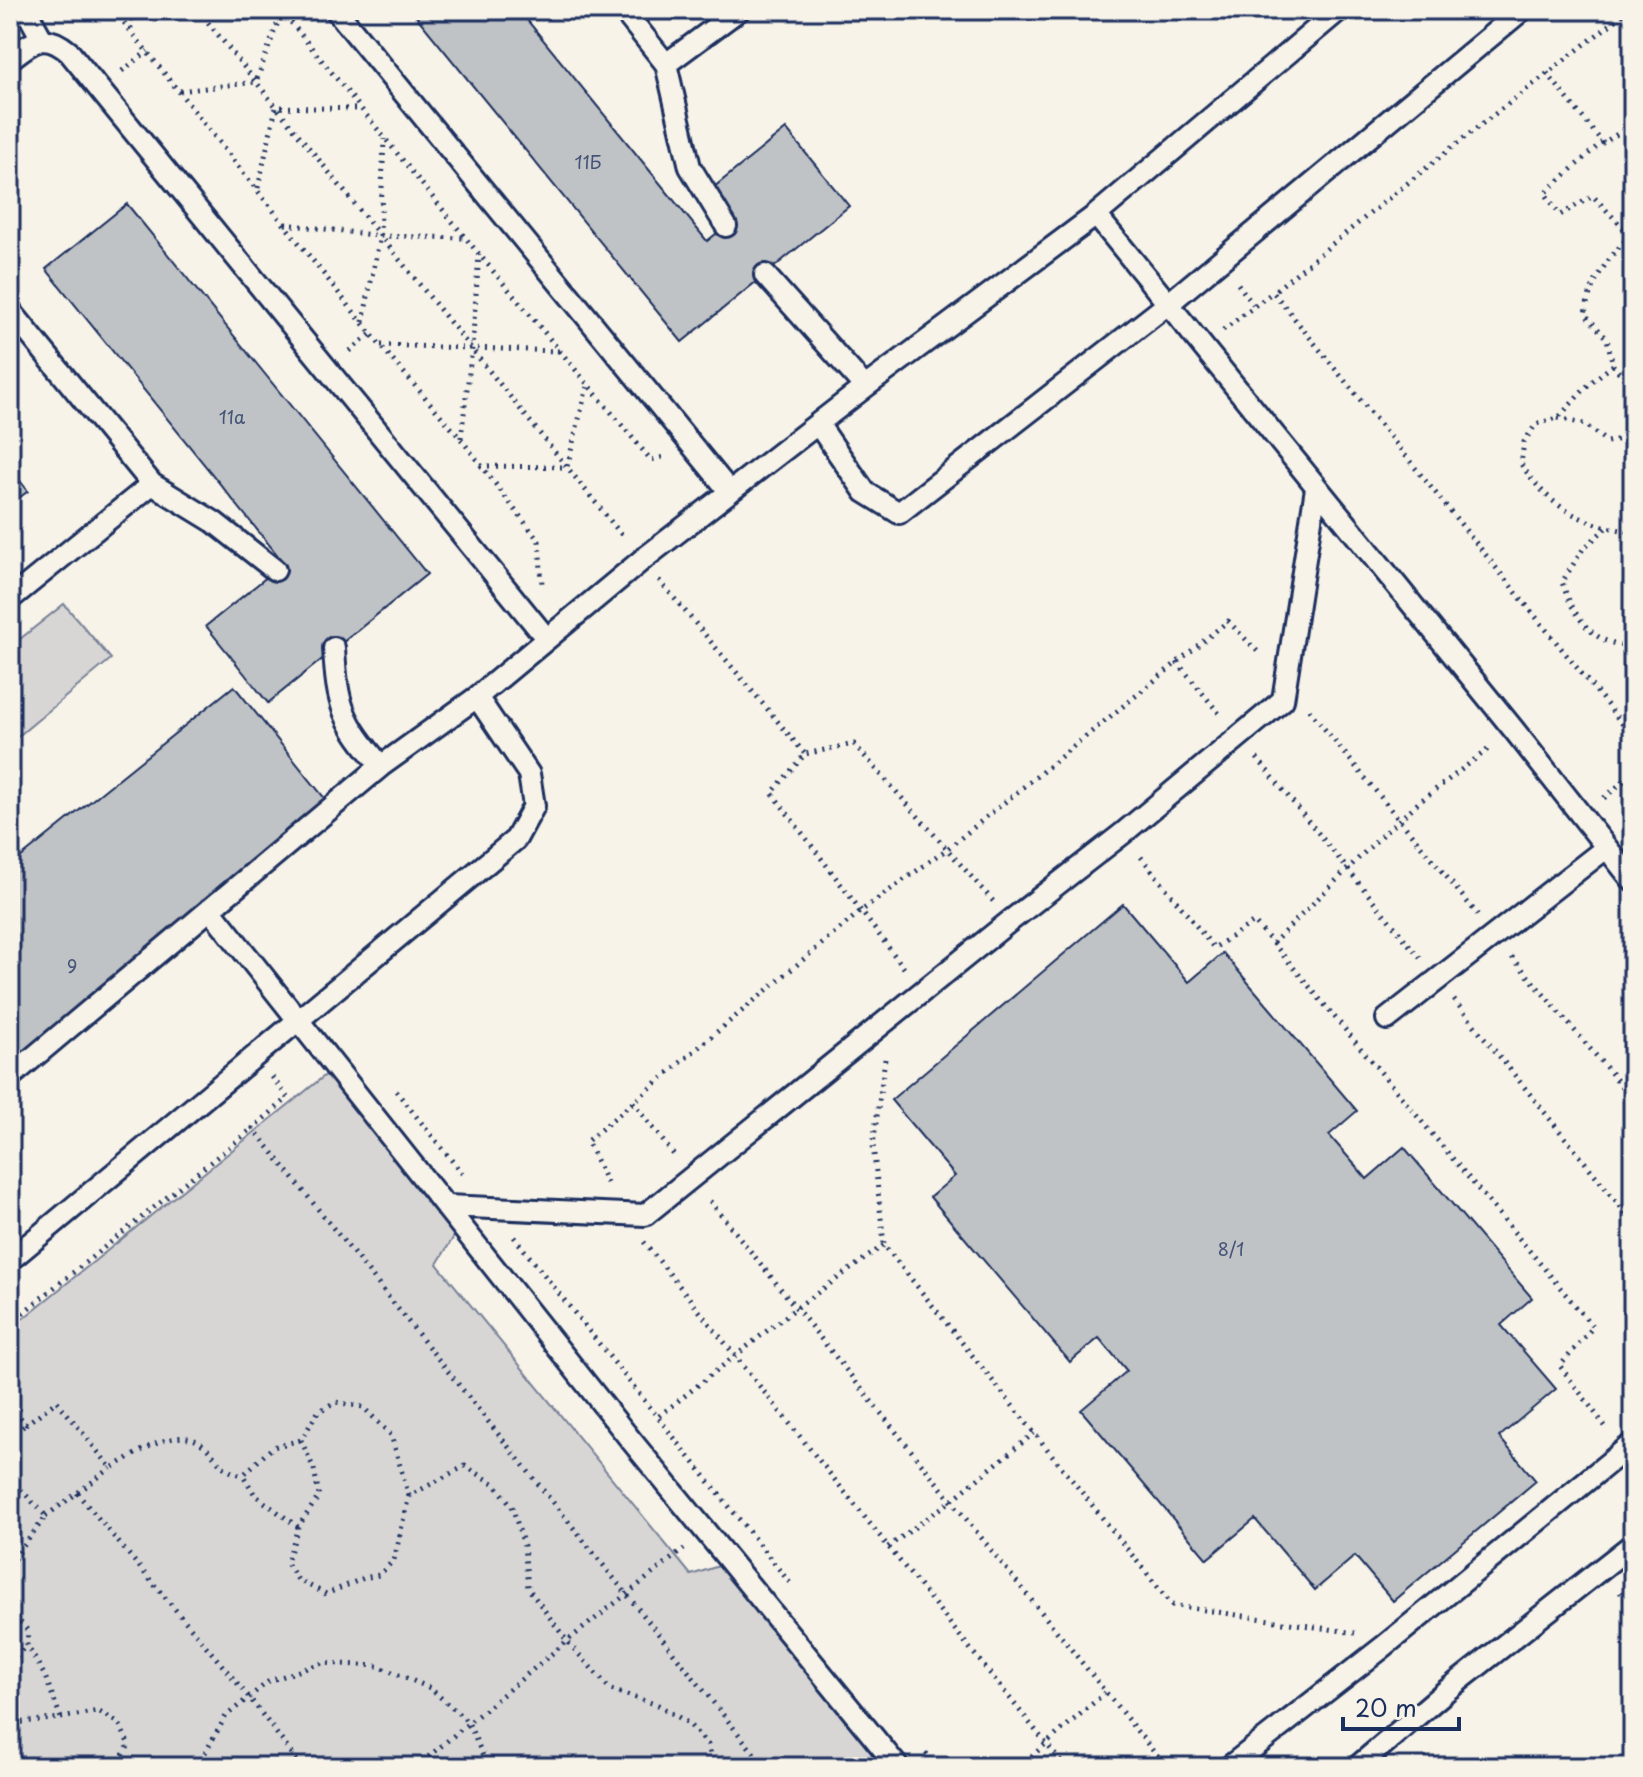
<svg xmlns="http://www.w3.org/2000/svg" width="1643" height="1777" font-family="'Playpen Sans',sans-serif">
<style>
.green{fill:#d7d6d4;stroke:#798299;stroke-width:2}
.building{fill:#c0c3c5;stroke:#1b2f5e;stroke-width:2}
.lines{fill:none;stroke-linecap:round;stroke-linejoin:round}
.lane-casing{stroke:#1b2f5e;stroke-width:26}
.path{stroke:#1b2f5e;stroke-width:5;stroke-dasharray:2 6;stroke-linecap:butt}
.lane{stroke:#f7f3e8;stroke-width:20}
.labels{text-anchor:middle;dominant-baseline:central;stroke-width:6;stroke-linejoin:round;paint-order:stroke}
.number-label{font-size:18px;fill:#445478}
</style>
<rect width="100%" height="100%" fill="#f7f3e8"/>
<filter id="ink" filterUnits="userSpaceOnUse"><feTurbulence type="fractalNoise" baseFrequency=".0125" numOctaves="2"/><feDisplacementMap in="SourceGraphic" scale="16" xChannelSelector="R" yChannelSelector="G"/><feConvolveMatrix kernelMatrix="1 2 1 2 8 2 1 2 1" color-interpolation-filters="sRGB"/></filter>
<g filter="url(#ink)">
<path class="green" d="M64 604 111 659 10 743V647Z
M328 1073 458 1230 437 1264 691 1575 725 1564 887 1767H10V1329Z"/>
<path class="building" d="M411 10H519L707 241 732 221 708 192 786 129 849 206 682 342Z
M127 204 427 574 268 703 206 626 284 563 46 269Z
M10 468 28 491 10 505Z
M234 686 331 806 10 1064V866Z
M1123 904 1189 982 1223 953 1357 1111 1329 1135 1367 1179 1404 1147 1532 1298 1501 1325 1556 1389 1499 1437 1536 1481 1393 1601 1355 1556 1315 1590 1255 1519 1207 1559 1081 1410 1127 1371 1099 1338 1070 1362 930 1197 955 1176 891 1100Z"/>
<g class="lines">
<defs>
<path id="lane" d="M26 10 42 39
M336 10 730 492
M623 10 666 64 739 10
M10 59C33 41 44 31 69 52L547 639
M666 64 690 167 726 226
M1096 215 1514 730 1633 881
M765 275 865 387
M10 310 152 484 10 599
M818 424 865 492 899 513 1168 304 1522 10
M152 484 214 522 275 570
M334 648C337 707 343 721 381 766
M210 909 630 1439 898 1767
M1387 1019 1606 848
M10 1077 381 766 477 697 642 560 865 387 1096 215 1339 10
M447 1206 645 1215 1010 921 1122 834 1283 700 1316 488
M10 1260 516 839 534 806 529 774 477 697
M1229 1767 1383 1647 1633 1443
M1357 1767 1446 1691 1633 1544"/>
</defs>
<use href="#lane" class="lane-casing"/>
<path class="path" d="M114 10 380 345 461 439 539 541 542 584
M198 10 625 539
M281 10 473 247 651 460 664 457
M1629 10 1446 152 1273 292 1633 737
M131 29 132 10
M122 71 148 51
M1547 73 1603 143 1633 124
M180 91 256 82 282 11
M1602 142 1545 193 1560 215 1593 196 1630 235 1633 233
M258 188 276 107 359 109
M285 224 380 236 384 139
M1630 235C1608 259 1590 281 1585 314L1607 339 1613 365 1628 383 1633 394
M1238 284 1254 306
M363 322 380 236 465 238
M1223 330 1273 292
M381 345 559 351
M350 351 372 333
M1613 365 1590 383 1558 418 1536 424 1524 442 1521 464C1550 508 1581 524 1633 532
M1558 418 1584 424 1607 442 1633 436
M461 438 472 348 479 254
M480 466 567 467 587 387
M1606 528 1583 549 1562 582C1569 604 1581 627 1602 639 1611 644 1623 645 1633 649
M659 580 805 754
M1177 662 1222 717
M1309 710 1478 915
M1257 758 1420 958
M1604 798 1633 773
M1141 857 1214 948 1254 922 1273 943 1382 835 1418 803 1491 747
M1273 943 1593 1327 1560 1366 1608 1430
M1512 957 1633 1099
M904 968 772 793 805 754 854 744 993 901
M1454 1000 1633 1222
M885 1059 873 1145 884 1245 1172 1605 1355 1633
M272 1077 288 1098 253 1128 765 1767
M396 1091 465 1177
M633 1102 674 1155
M607 1183 587 1141 861 911 947 849 1228 621 1260 654
M710 1201 1166 1767
M514 1237 790 1583
M644 1242 1065 1767
M10 1323 253 1128
M10 1405 26 1424 57 1401 111 1468C136 1455 178 1422 204 1446 221 1461 219 1470 243 1475
M659 1416 796 1308 884 1245
M10 1438 26 1424
M10 1478 46 1516 10 1564
M77 1493 249 1697 302 1767
M409 1496 391 1435 363 1407 335 1402 318 1412 301 1440 314 1469 319 1496 298 1527 287 1563 298 1580 326 1594 364 1578 379 1575 394 1560 409 1496 465 1466 495 1484 512 1506 524 1546 528 1588 567 1641 611 1690 658 1705 688 1723 708 1745 713 1767
M46 1516 111 1468
M298 1527 255 1495 243 1475 273 1447 301 1440
M888 1547 952 1500 1034 1433
M1620 1592 1633 1609
M10 1610 28 1631 27 1645 45 1676 61 1718 14 1723 10 1720
M10 1662 27 1645
M61 1718 98 1711 119 1723 129 1745 116 1767
M926 1753 938 1767
M197 1767 226 1716 269 1681 322 1663 378 1666 430 1688 468 1722 488 1767
M416 1767 567 1641 684 1549
M1019 1767 1106 1692"/>
<use href="#lane" class="lane"/>
</g>
</g>
<g class="labels">
<g class="number-label">
<text x="588" y="161">11Б</text>
<text x="232" y="416">11а</text>
<text x="72" y="965">9</text>
<text x="1231" y="1248">8/1</text>
</g>
</g>
<rect width="1643" height="1777" fill="none" stroke="#f7f3e8" stroke-width="40"/>
<rect x="20" y="20" width="1603" height="1737" fill="none" stroke="#1b2f5e" stroke-width="3" filter="url(#ink)"/>
<path d="M1343 1717v12h116v-12" fill="none" stroke="#1b2f5e" stroke-width="4"/>
<text x="1355" y="1717" font-size="24" fill="#1b2f5e" stroke="#f7f3e8" stroke-width="6" paint-order="stroke">20 m</text>
</svg>
